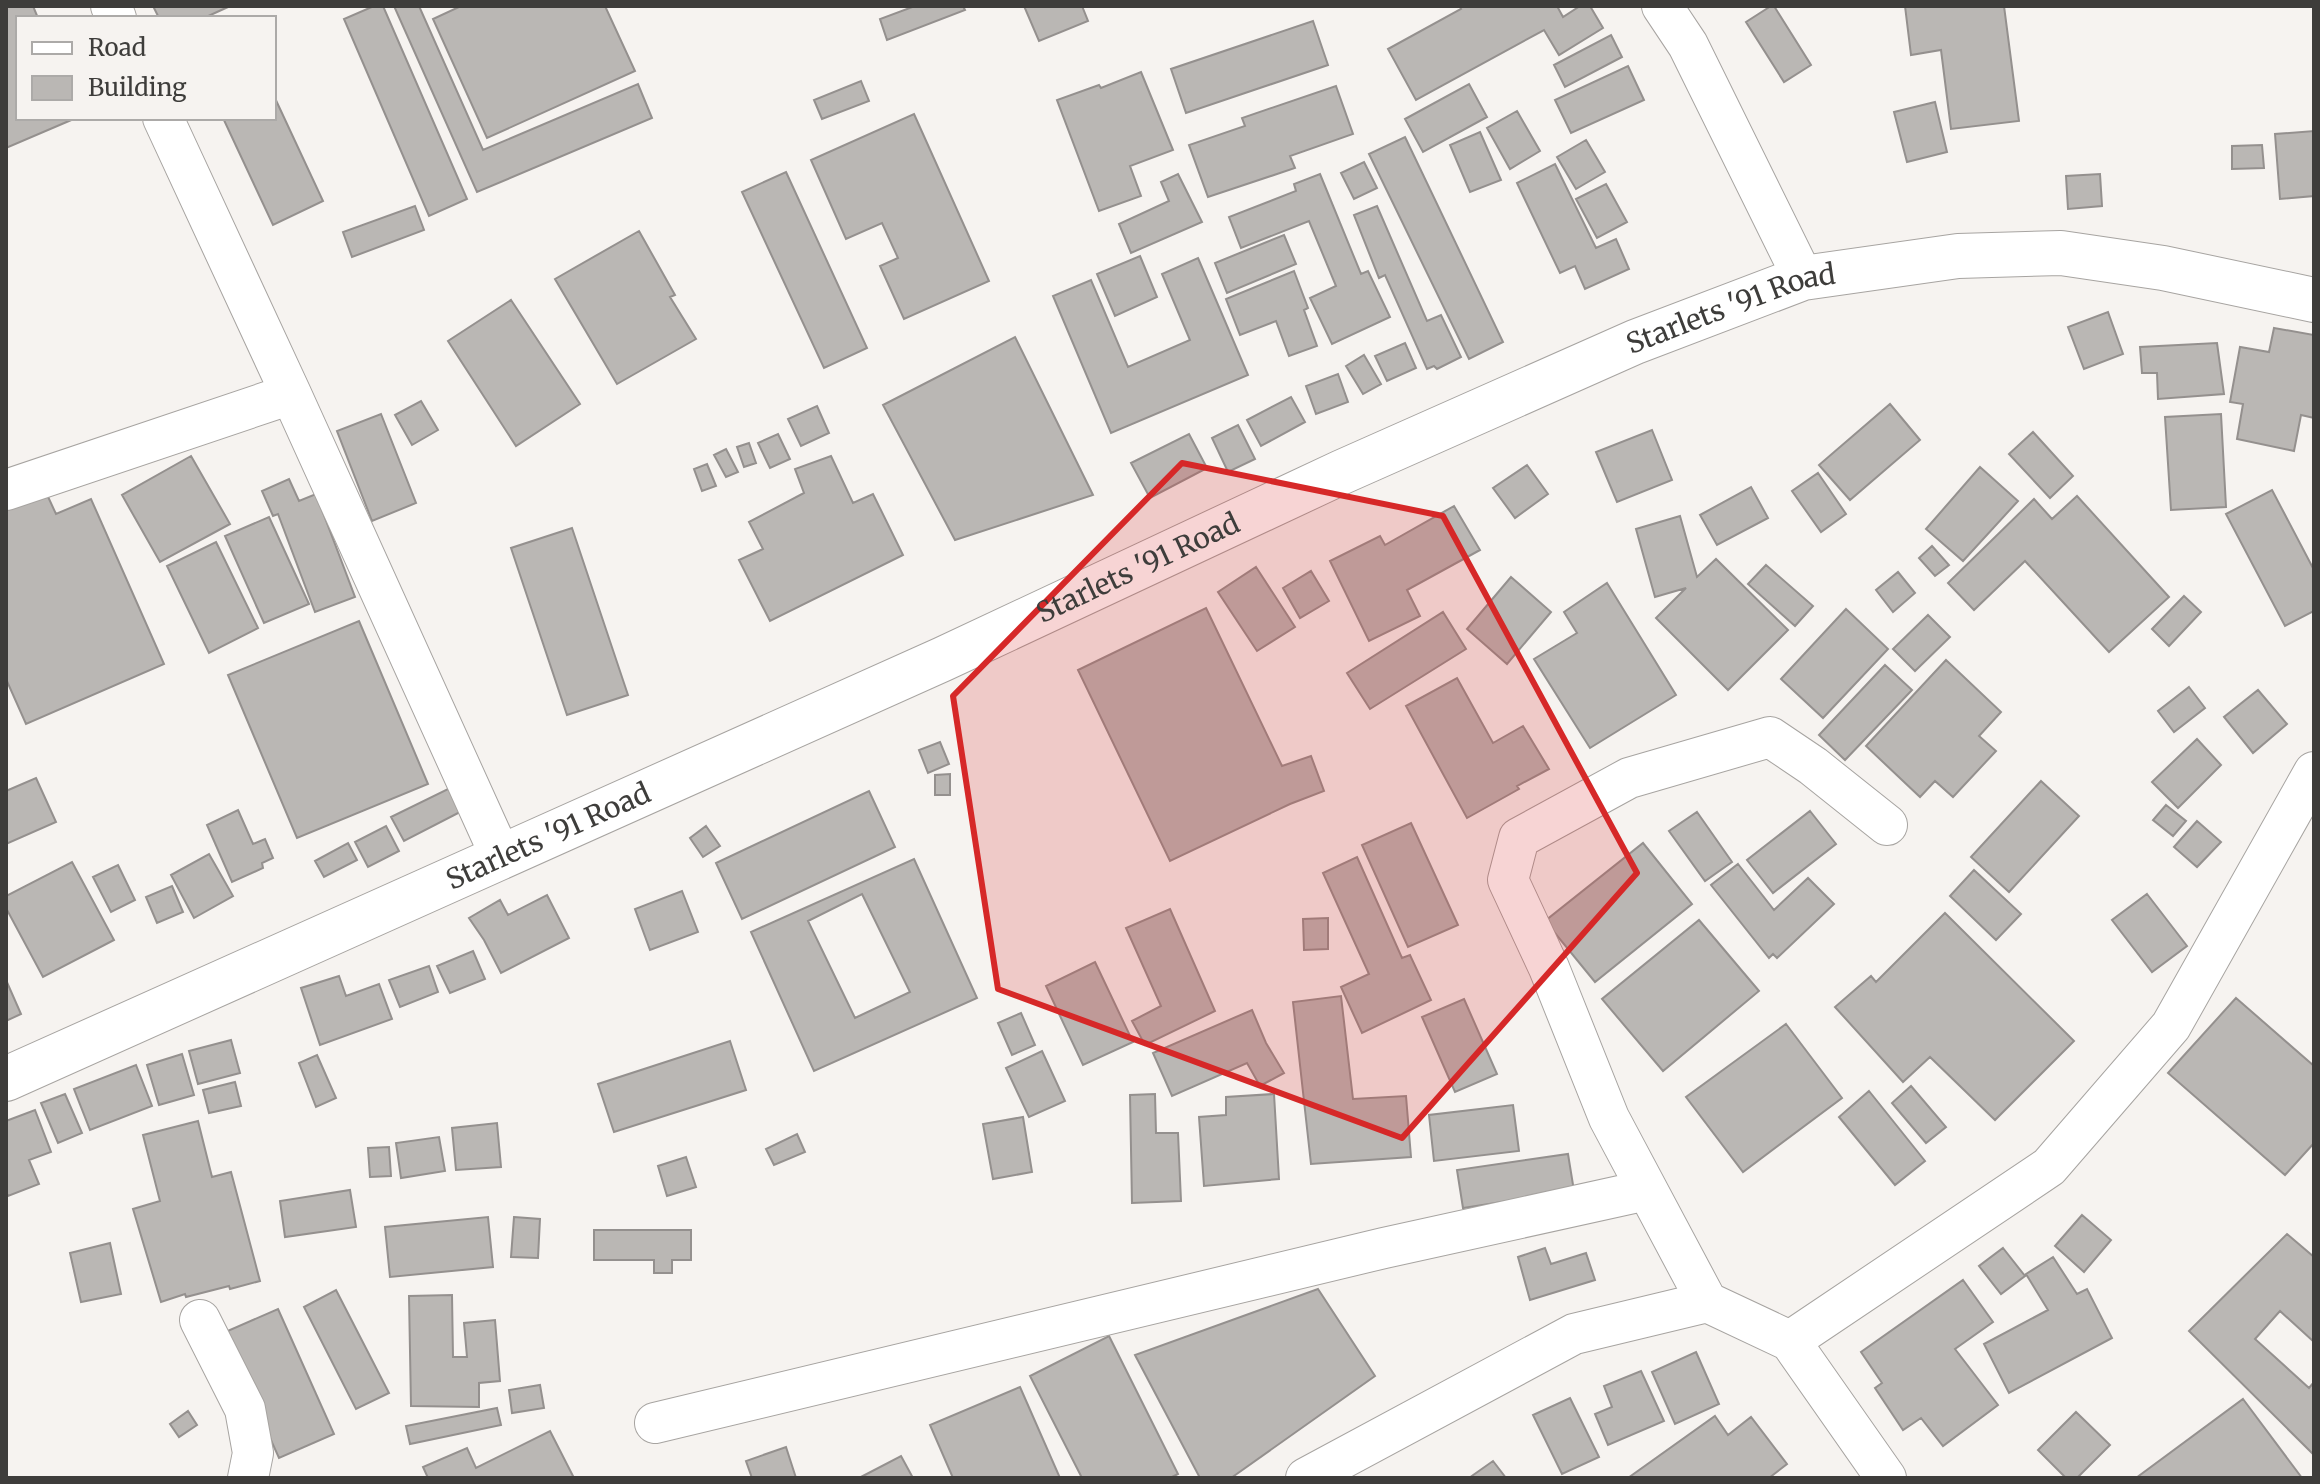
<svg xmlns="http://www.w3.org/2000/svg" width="2320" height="1484" font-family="Merriweather,serif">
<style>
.building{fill:#bab7b4;stroke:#94908e;stroke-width:2;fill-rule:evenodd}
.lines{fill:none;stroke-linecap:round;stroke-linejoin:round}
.minor-casing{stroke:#a7a4a1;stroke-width:42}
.tertiary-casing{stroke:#a7a4a1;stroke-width:46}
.minor{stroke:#fff;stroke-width:40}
.tertiary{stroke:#fff;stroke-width:44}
.marked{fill:#d62828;fill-opacity:0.2;stroke:#d62828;stroke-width:6;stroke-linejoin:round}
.labels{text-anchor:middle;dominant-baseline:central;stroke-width:8;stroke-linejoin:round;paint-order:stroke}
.street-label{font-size:28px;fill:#3e3d3b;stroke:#f6f3f0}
</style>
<rect width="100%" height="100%" fill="#f6f3f0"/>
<path class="building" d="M6 6H33L38 18H18V118H76L6 148Z
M153 6H228V7L204 18H159Z
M374 6H383L467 199 429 216 344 19Z
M394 6H419L483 150 638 84 652 118 477 192Z
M461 6H605L635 71 487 138 433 19Z
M915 6H963L965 10 887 40 880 19Z
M1024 6H1082L1088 21 1039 41Z
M1459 6H1557L1563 17 1580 6H1590L1603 28 1559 55 1544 30 1416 100 1388 49 1461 9Z
M1771 6H1774L1811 65 1784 82 1746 22Z
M1905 6H2004L2019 121 1951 129 1941 50 1911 55Z
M1313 21 1328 65 1186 113 1171 69Z
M1611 35 1622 57 1565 87 1554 65Z
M1628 66 1644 100 1571 133 1555 100Z
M1141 72 1173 150 1130 166 1141 196 1099 211 1057 100 1099 85 1101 88Z
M861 81 869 101 822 119 814 100Z
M1469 84 1487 117 1423 152 1405 119Z
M1336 86 1353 134 1290 156 1295 168 1208 197 1189 145 1245 126 1242 118Z
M274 96 323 201 273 225 223 118H274Z
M1935 102 1947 152 1907 162 1894 112Z
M1517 111 1540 151 1510 169 1487 128Z
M914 114 989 281 904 319 880 266 898 258 882 223 846 239 811 160Z
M2314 131V196L2280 199 2275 134Z
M1480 132 1501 180 1470 192 1450 145Z
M1405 137 1503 342 1469 359 1369 154Z
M1586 140 1605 172 1576 189 1557 157Z
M2262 145 2264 168 2232 169V146Z
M1364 162 1377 188 1354 199 1341 173Z
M1555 164 1596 248 1616 239 1629 269 1585 289 1575 266 1560 273 1517 183Z
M786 172 867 348 824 368 742 192Z
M1178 174 1202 222 1131 253 1119 224 1169 201 1161 182Z
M1320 174 1361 274 1368 271 1390 317 1332 344 1310 298 1336 286 1309 221 1241 248 1229 217 1296 191 1294 184Z
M2100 174 2102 206 2068 209 2066 176Z
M1606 184 1627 222 1597 238 1576 199Z
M415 206 424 230 352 257 343 232Z
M1377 206 1427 321 1441 315 1461 357 1437 369 1434 366 1427 369 1385 275 1379 278 1354 215Z
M639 231 675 295 670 297 696 339 617 384 555 279Z
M1284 235 1296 264 1227 293 1215 263Z
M1140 256 1157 297 1115 316 1097 274Z
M1198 258 1248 375 1111 433 1053 296 1091 280 1128 367 1190 340 1162 274Z
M1294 271 1308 308 1304 310 1317 346 1289 356 1276 321 1240 335 1226 299Z
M511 300 580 404 516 446 448 341Z
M2108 312 2123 354 2084 369 2068 327Z
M2274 328 2314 335V418L2301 415 2294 451 2237 439 2243 404 2230 402 2240 347 2269 352Z
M1015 337 1093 495 955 540 883 405Z
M1405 343 1416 368 1387 381 1375 356Z
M2217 343 2224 394 2158 399 2157 373H2142L2140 347Z
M1364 355 1381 384 1363 394 1346 366Z
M1338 374 1348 402 1316 414 1306 386Z
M1291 397 1305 422 1261 446 1247 420Z
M421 401 438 430 412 445 395 415Z
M1890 404 1920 440 1850 500 1819 465Z
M817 406 829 433 801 446 788 419Z
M381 414 416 503 372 521 337 431Z
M2221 414 2226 507 2171 510 2165 417Z
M1238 425 1255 459 1228 472 1212 438Z
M1652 430 1672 480 1617 502 1596 452Z
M2033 432 2073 476 2050 498 2009 454Z
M778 434 790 459 770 468 758 443Z
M1189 434 1207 468 1150 498 1131 463Z
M749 443 756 463 744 467 737 447Z
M726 449 738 472 726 477 714 455Z
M191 456 230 524 160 562 122 495Z
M831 456 853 503 873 494 903 555 770 621 739 560 763 549 749 522 804 493 795 469Z
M707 464 716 486 702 491 694 469Z
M1527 465 1548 494 1515 518 1493 488Z
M1980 467 2018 501 1963 561 1926 529Z
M1818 473 1846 514 1821 532 1792 491Z
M289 479 299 501 316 494 355 597 315 612 278 514 273 516 262 491Z
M1751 487 1768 518 1717 545 1700 515Z
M44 488 56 514 91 499 164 664 26 724 6 679V505Z
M2272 490 2314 570V611L2285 626 2226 514Z
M2077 496 2169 597 2109 652 2025 561 1974 610 1948 583 2034 499 2052 519Z
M1454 506 1480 550 1407 590 1420 616 1369 641 1330 561 1380 536 1385 545Z
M1680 516 1697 577 1716 559 1788 630 1728 690 1656 618 1686 588 1655 597 1636 529Z
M269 517 309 604 264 623 225 536Z
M572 528 628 695 567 715 511 548Z
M216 542 258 628 209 653 167 566Z
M1932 546 1949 565 1935 576 1919 558Z
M1766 565 1813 606 1795 626 1748 584Z
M1256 567 1295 627 1257 651 1218 592Z
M1311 571 1329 601 1300 618 1283 588Z
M1898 572 1915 593 1893 612 1876 590Z
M1511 577 1551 612 1507 664 1467 629Z
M1607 583 1676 695 1590 748 1534 659 1577 633 1564 612Z
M2184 596 2201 612 2169 646 2152 629Z
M1206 608 1282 766 1311 756 1324 791 1290 804 1170 861 1078 670Z
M1846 609 1888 649 1823 718 1781 679Z
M1443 612 1466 649 1370 709 1347 673Z
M1928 615 1950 637 1915 671 1893 649Z
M359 621 428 784 297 838 228 675Z
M1946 660 2001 712 1979 736 1996 751 1953 797 1935 781 1920 797 1866 746Z
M1885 665 1912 690 1845 760 1819 735Z
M1457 678 1493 743 1523 726 1549 769 1517 786 1519 789 1467 818 1406 706Z
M2189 687 2205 708 2174 732 2158 711Z
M2258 690 2287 724 2253 753 2224 717Z
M2197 739 2221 765 2178 808 2152 782Z
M940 742 949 764 928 773 919 750Z
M950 774V795H935V775Z
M36 778 56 822 6 844V791Z
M2041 781 2079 816 2009 892 1971 857Z
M450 788 462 811 404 841 391 817Z
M869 791 895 847 742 919 716 863Z
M2166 805 2186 821 2173 836 2153 820Z
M238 810 253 844 265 839 273 858 262 863 263 868 232 882 207 825Z
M1810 811 1836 844 1773 893 1747 860Z
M1697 812 1732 862 1705 881 1669 831Z
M2197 821 2221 842 2197 867 2174 847Z
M1411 823 1458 925 1408 947 1362 845Z
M386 826 399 851 368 867 355 842Z
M706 826 720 846 703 857 690 838Z
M348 843 357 860 324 877 315 861Z
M1643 843 1692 904 1595 982 1545 921Z
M209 854 233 896 194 918 171 875Z
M1357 857 1402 958 1410 955 1431 1000 1362 1033 1341 987 1369 974 1323 873Z
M914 859 977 998 814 1071 751 932ZM862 894 910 992 855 1018 808 921Z
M72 862 114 940 43 977 6 908V896Z
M1738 864 1774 910 1808 878 1834 904 1777 958 1773 954 1769 958 1711 885Z
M118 865 135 900 111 912 93 877Z
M1974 870 2021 914 1996 940 1950 896Z
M172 886 183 912 157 923 146 897Z
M682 891 698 932 650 950 635 909Z
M2147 894 2187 946 2152 972 2112 920Z
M547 895 569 938 501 973 484 940 469 918 500 900 508 915Z
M1170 909 1215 1011 1145 1045 1132 1021 1161 1006 1126 928Z
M1945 913 2074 1041 1995 1120 1930 1057 1903 1082 1835 1007 1871 976 1876 982Z
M1328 918V949L1304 950 1303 919Z
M1699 920 1759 991 1663 1071 1602 999Z
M473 951 485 979 450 993 437 966Z
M1095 962 1133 1042 1083 1065 1046 986Z
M429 966 438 992 400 1007 389 980Z
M339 976 346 996 379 984 392 1019 320 1045 301 988Z
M6 980 21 1014 6 1021Z
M1341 996 1353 1099 1406 1096 1411 1157 1311 1164 1293 1002Z
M2236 998 2314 1066V1143L2285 1175 2168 1073Z
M1464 999 1497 1074 1455 1092 1422 1017Z
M1252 1010 1266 1043 1284 1073 1260 1086 1247 1063 1172 1096 1153 1053Z
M1021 1013 1035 1045 1012 1055 998 1023Z
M1786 1024 1842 1098 1743 1172 1686 1097Z
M231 1040 240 1073 198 1084 189 1051Z
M730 1041 746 1090 614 1132 598 1084Z
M1042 1051 1065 1101 1029 1117 1006 1068Z
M182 1054 194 1095 159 1105 147 1065Z
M317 1055 336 1098 316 1107 299 1063Z
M136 1065 152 1106 90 1130 74 1089Z
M235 1082 241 1106 209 1113 203 1090Z
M1911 1086 1946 1127 1926 1143 1892 1103Z
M1869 1091 1925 1161 1895 1185 1839 1117Z
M65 1094 82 1133 58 1143 41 1103Z
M1155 1094 1156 1133H1178L1181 1201 1132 1203 1130 1095Z
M1274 1094 1279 1179 1204 1186 1199 1117 1226 1115V1097Z
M1513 1105 1519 1151 1434 1161 1429 1115Z
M35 1110 51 1152 29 1160 39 1184 8 1196 6 1191V1121Z
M1023 1117 1032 1172 993 1179 983 1124Z
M198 1121 212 1177 231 1172 260 1281 230 1289 229 1286 186 1297 185 1294 161 1302 133 1209 160 1201 143 1135Z
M497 1123 501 1167 456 1170 452 1128Z
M797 1134 805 1152 774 1165 766 1149Z
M439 1137 445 1171 401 1178 396 1143Z
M389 1147 391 1176 370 1177 368 1148Z
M1568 1154 1574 1191 1463 1208 1457 1170Z
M686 1157 696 1187 667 1196 658 1166Z
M350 1190 356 1227 285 1237 280 1201Z
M2082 1215 2111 1240 2084 1272 2055 1246Z
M488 1217 493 1267 390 1277 385 1227Z
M514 1217 540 1219 538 1258 511 1257Z
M594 1230H691V1260H672V1273H654V1260H594Z
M2287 1234 2314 1257V1342L2280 1311 2255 1339 2309 1388 2314 1382V1455L2189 1331Z
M110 1243 121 1294 81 1302 70 1253Z
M1545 1248 1551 1264 1586 1253 1595 1280 1530 1300 1518 1257Z
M2003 1248 2025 1276 2001 1294 1979 1266Z
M2053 1257 2077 1294 2087 1289 2112 1338 2009 1393 1984 1344 2048 1310 2026 1274Z
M1963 1280 1993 1322 1955 1349 1998 1405 1943 1446 1921 1418 1903 1430 1875 1388 1882 1383 1861 1352Z
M1318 1289 1375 1376 1231 1478H1200L1135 1355Z
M336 1290 389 1393 356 1409 304 1307Z
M452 1295 453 1357H467L464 1323 495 1320 500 1381 479 1383V1407L411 1406 409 1296Z
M278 1309 334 1434 279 1458 223 1333Z
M1109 1336 1178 1474 1170 1478H1082L1030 1376Z
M1696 1352 1719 1404 1675 1424 1652 1372Z
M1641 1371 1664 1421 1608 1445 1595 1414 1612 1407 1604 1386Z
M540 1385 544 1408 512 1413 509 1390Z
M1020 1387 1060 1478H953L930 1425Z
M1570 1398 1599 1457 1562 1474 1533 1415Z
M2243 1399 2302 1478H2136Z
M497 1408 501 1425 410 1444 406 1426Z
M188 1411 197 1425 179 1437 170 1424Z
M2076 1412 2110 1445 2077 1478H2066L2038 1450Z
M1715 1416 1728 1435 1751 1417 1787 1464 1769 1478H1628Z
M550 1431 574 1478H428L423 1467 467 1448 476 1468Z
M786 1447 796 1478H752L746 1461Z
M901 1456 913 1478H859Z
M1493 1461 1506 1478H1469Z"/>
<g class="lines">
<defs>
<path id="minor" d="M111 6 116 18
M1662 6 1688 45 1803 278
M163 118 291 394 501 857
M6 490 291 394
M1707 1302 1609 1118 1549 968 1508 880 1519 838 1629 778 1770 737 1813 766 1887 825
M200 1320 245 1409 253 1453 248 1478
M1790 1341 2049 1167 2171 1026 2314 772
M655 1423 1384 1248 1647 1190
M1306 1478 1574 1334 1707 1302 1790 1341 1886 1478"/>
<g id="tertiary">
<path id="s1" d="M6 1079 943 659 1342 472 1635 342 1803 278 1958 256 2061 253 2163 268 2314 300"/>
</g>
</defs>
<use href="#minor" class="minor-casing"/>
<use href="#tertiary" class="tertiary-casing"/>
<use href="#minor" class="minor"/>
<use href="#tertiary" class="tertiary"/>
</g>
<path class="marked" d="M1182 463 1443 516 1637 873 1402 1138 998 989 953 696Z"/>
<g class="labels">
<g class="street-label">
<text stroke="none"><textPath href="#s1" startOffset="1890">Starlets '91 Road</textPath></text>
<text stroke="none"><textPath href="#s1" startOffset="1242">Starlets '91 Road</textPath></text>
<text stroke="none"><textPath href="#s1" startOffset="594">Starlets '91 Road</textPath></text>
</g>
</g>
<rect width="2320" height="1484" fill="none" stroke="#3e3d3b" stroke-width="16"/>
<rect x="16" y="16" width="260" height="104" fill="#f6f3f0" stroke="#acaaa8" stroke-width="2"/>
<rect x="32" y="42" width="40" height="12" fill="#ffffff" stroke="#acaaa8" stroke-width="2"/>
<text x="88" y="56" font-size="24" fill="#3e3d3b">Road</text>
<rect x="32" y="76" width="40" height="24" fill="#bab7b4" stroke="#acaaa8" stroke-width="2"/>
<text x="88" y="96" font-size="24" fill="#3e3d3b">Building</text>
</svg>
